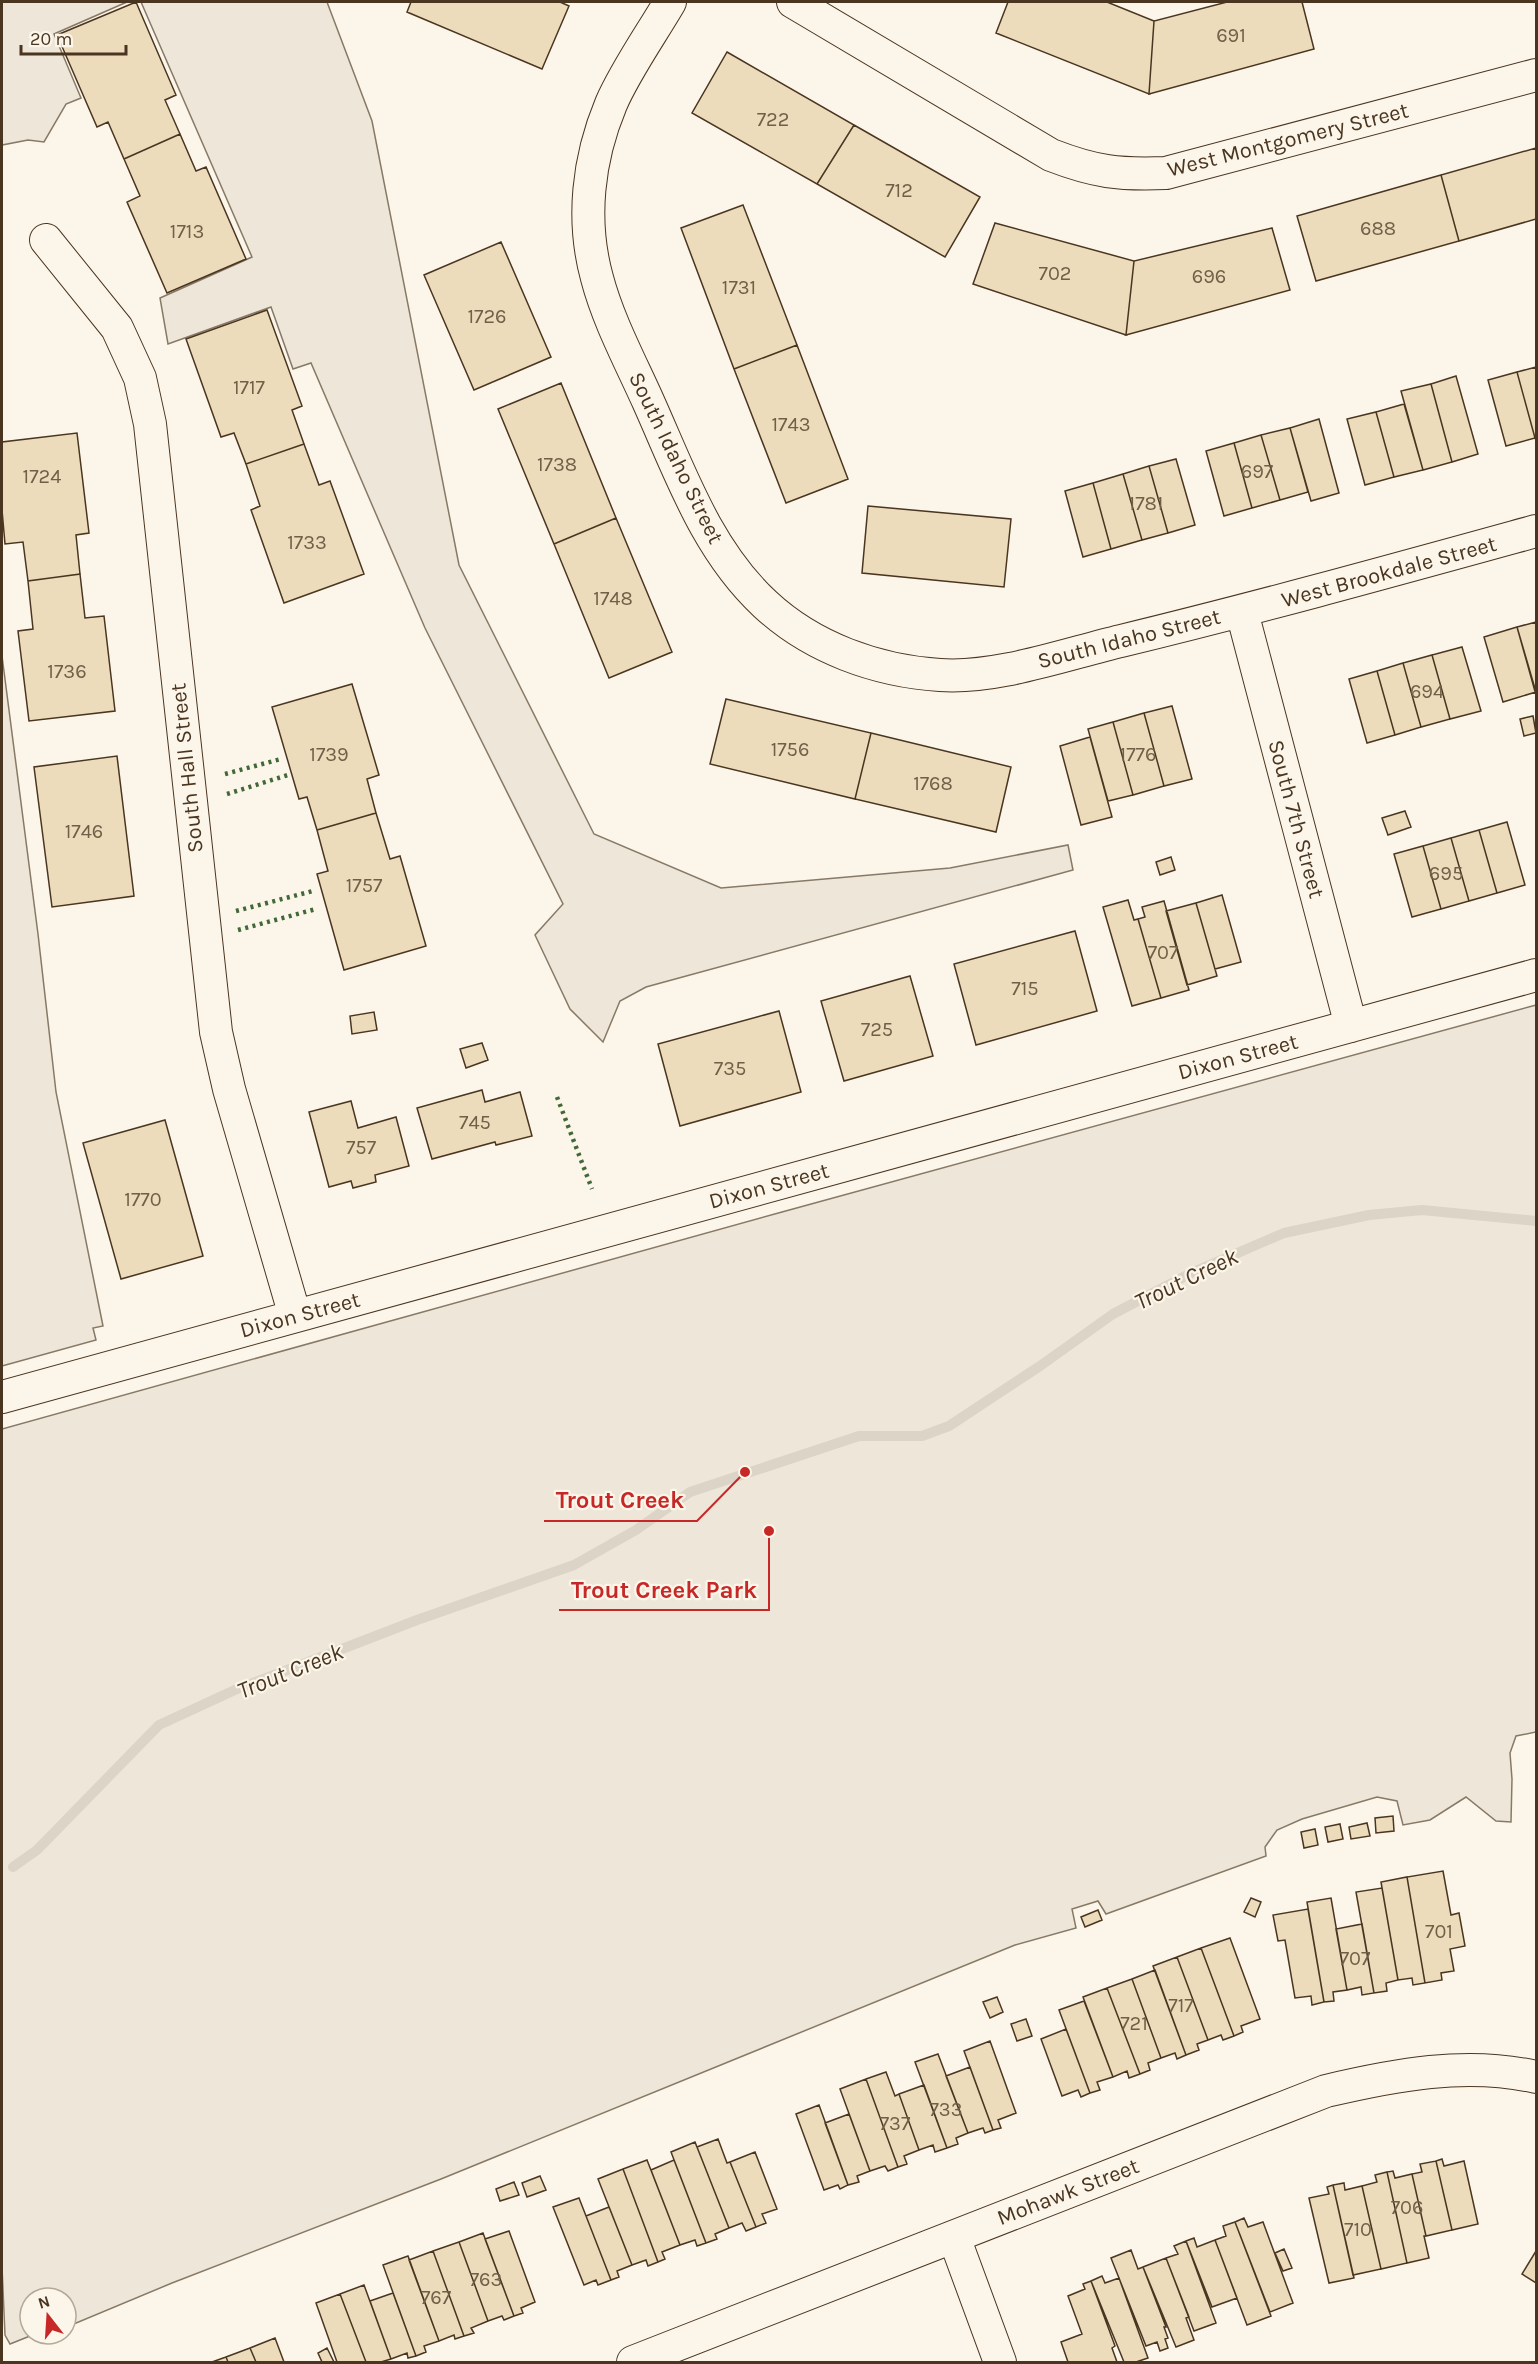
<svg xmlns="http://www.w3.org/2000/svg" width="1538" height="2364" font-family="Karla,sans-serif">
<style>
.green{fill:#ede6d9;stroke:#887966;stroke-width:1.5}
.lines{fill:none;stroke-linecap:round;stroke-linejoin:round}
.stream{stroke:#dcd4c6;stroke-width:10}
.building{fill:#ecdcbc;stroke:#4a3520;stroke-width:1.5}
.minor-casing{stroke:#4a3520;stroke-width:34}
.minor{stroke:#fbf6e9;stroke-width:32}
.hedge{stroke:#436837;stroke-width:4.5;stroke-dasharray:3 4.5;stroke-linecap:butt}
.labels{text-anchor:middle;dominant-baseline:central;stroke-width:4.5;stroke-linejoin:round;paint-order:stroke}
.number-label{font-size:20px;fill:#725f47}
.street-label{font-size:22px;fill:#4a3520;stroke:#fbf6e9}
.water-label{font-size:24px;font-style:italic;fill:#4a3520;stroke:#fbf6e9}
.leader{fill:none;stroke:#c62828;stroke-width:2}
.callout-dot{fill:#c62828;stroke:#fbf6e9;stroke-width:2}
.callout-label{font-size:24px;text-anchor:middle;font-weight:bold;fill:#c62828;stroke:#fbf6e9;stroke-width:4.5;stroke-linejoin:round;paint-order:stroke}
</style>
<rect width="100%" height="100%" fill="#fbf6e9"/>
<path class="green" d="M2 2H127L54 34 81 98 66 104 44 142 28 140 2 145Z
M141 2H327L372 121 459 565 594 834 721 888 950 868 1068 845 1073 870 646 987 620 1001 603 1042 570 1009 535 935 563 904 425 628 311 363 293 369 271 307 168 344 160 298 252 257Z
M2 656 38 934 56 1092 103 1326 93 1328 96 1340 2 1366Z
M1536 1005V1732L1516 1736 1510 1753 1512 1779 1511 1822 1496 1821 1466 1797 1430 1820 1403 1825 1397 1801 1377 1797 1302 1819 1277 1830 1265 1847 1266 1856 1106 1914 1098 1901 1072 1909 1076 1928 1015 1945 441 2179 172 2283 69 2326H66V2298H30V2334H35L10 2344 5 2335 2 2267V1429L782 1212Z"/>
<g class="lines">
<path class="stream" d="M13 1867 37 1850 159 1725 237 1689 329 1654 417 1620 574 1565 636 1530 690 1492 859 1436H922L949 1426 1040 1366 1113 1314 1191 1273 1284 1233 1369 1215 1422 1210 1536 1221"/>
</g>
<path class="building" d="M136 2 176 95 165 100 180 134 124 159 108 122 97 127 57 35Z
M411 2H560L569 6 542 69 407 12Z
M1008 2H1107L1154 21 1149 94 996 33Z
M1227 2H1302L1314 49 1149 94 1154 21Z
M727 52 854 125 817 184 692 113Z
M854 125 980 197 945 257 817 184Z
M180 134 196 171 206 167 246 259 167 293 127 202 140 196 124 159Z
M1536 148V219L1459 241 1441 175Z
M1441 175 1459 241 1316 281 1297 216Z
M743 205 797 345 734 369 681 228Z
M995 223 1134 261 1126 335 973 284Z
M1272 228 1290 290 1126 335 1134 261Z
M501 242 551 357 474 390 424 275Z
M267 310 302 406 292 410 304 444 246 464 234 433 221 437 186 339Z
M797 345 848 479 786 503 734 369Z
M1536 367V437L1535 438 1517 372Z
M1517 372 1535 438 1506 446 1488 380Z
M1456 376 1478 454 1452 462 1431 384Z
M561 383 616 518 554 544 498 409Z
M1431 384 1452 462 1423 470 1401 391Z
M1404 404 1423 470 1394 477 1376 412Z
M1376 412 1394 477 1365 485 1347 419Z
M1319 419 1339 493 1311 501 1290 428Z
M1290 428 1308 492 1280 500 1261 435Z
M77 433 89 533 76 535 80 574 28 581 23 542 5 544 2 510V442Z
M1261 435 1280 500 1252 508 1234 443Z
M1234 443 1252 508 1224 516 1206 451Z
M304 444 319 485 330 481 364 574 284 603 251 510 260 506 246 464Z
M1176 459 1195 525 1168 533 1149 466Z
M1149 466 1168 533 1142 540 1123 474Z
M1123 474 1142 540 1111 549 1093 483Z
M1093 483 1111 549 1083 557 1065 491Z
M868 506 1011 519 1004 587 862 573Z
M616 518 672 652 609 678 554 544Z
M80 574 85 618 104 616 115 711 29 721 18 631 33 629 28 581Z
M1536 622V695L1517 627Z
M1517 627 1536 692 1503 702 1484 637Z
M1462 647 1481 711 1450 719 1432 655Z
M1432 655 1450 719 1421 727 1403 663Z
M1403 663 1421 727 1395 735 1377 671Z
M1377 671 1395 735 1367 743 1349 679Z
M352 684 379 775 367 779 376 813 317 830 307 797 299 799 272 707Z
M726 699 871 733 855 799 710 764Z
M1172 706 1192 779 1164 786 1144 713Z
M1144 713 1164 786 1133 795 1113 722Z
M1533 716 1536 733 1524 736 1520 719Z
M1113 722 1133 795 1108 801 1088 729Z
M871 733 1011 767 996 832 855 799Z
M1090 737 1112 817 1081 825 1060 746Z
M117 756 134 896 52 907 34 767Z
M1405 811 1411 827 1388 835 1382 818Z
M376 813 390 859 400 856 426 946 344 970 317 874 328 871 317 830Z
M1507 822 1525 885 1497 893 1479 830Z
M1479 830 1497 893 1469 901 1451 838Z
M1451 838 1469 901 1441 909 1423 846Z
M1423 846 1441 909 1412 917 1394 854Z
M1171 857 1175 870 1160 875 1156 862Z
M1222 895 1241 962 1215 969 1196 903Z
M1128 900 1134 920 1138 919 1161 998 1132 1006 1103 907Z
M1164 901 1189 990 1161 998 1138 919 1145 917 1142 907Z
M1196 903 1217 976 1187 985 1166 911Z
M1075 931 1097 1011 976 1045 954 964Z
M910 976 933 1056 844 1081 821 1001Z
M779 1011 801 1092 680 1126 658 1044Z
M374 1012 377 1030 352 1034 350 1016Z
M482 1043 488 1060 466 1068 460 1049Z
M482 1090 485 1102 520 1092 532 1136 496 1145 495 1142 432 1159 417 1108Z
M351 1101 358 1128 396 1117 409 1166 375 1175 376 1182 353 1188 351 1181 329 1187 309 1112Z
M165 1120 203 1256 121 1279 83 1143Z
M1393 1816 1394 1831 1376 1833 1375 1818Z
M1367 1823 1370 1836 1351 1839 1349 1827Z
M1340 1824 1343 1839 1328 1842 1325 1827Z
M1315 1829 1318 1845 1304 1848 1301 1832Z
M1443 1871 1451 1915 1459 1913 1465 1946 1450 1949 1454 1971 1441 1973 1442 1980 1425 1983 1407 1877Z
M1407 1877 1425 1983 1413 1985 1412 1978 1398 1980 1381 1882Z
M1382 1888 1398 1980 1386 1983 1387 1991 1374 1993 1356 1892Z
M1251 1898 1261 1902 1255 1917 1244 1912Z
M1331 1898 1347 1990 1333 1992 1334 2001 1324 2002 1307 1902Z
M1308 1909 1324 2002 1312 2005 1311 1996 1295 1998 1285 1940 1278 1941 1273 1915Z
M1098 1910 1102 1920 1085 1927 1081 1917Z
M1362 1924 1374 1993 1362 1995 1361 1987 1347 1990 1336 1929Z
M1230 1938 1260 2019 1241 2026 1243 2032 1234 2036 1201 1948Z
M1201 1948 1234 2036 1223 2040 1221 2035 1208 2040 1177 1957Z
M1177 1957 1208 2040 1197 2044 1199 2050 1186 2055 1153 1966Z
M1155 1970 1186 2055 1177 2059 1175 2053 1161 2058 1132 1979Z
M1132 1979 1161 2058 1148 2063 1150 2070 1140 2074 1107 1988Z
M1107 1988 1140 2074 1129 2078 1127 2071 1113 2077 1083 1997Z
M997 1997 1003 2012 990 2018 983 2002Z
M1084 2001 1113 2077 1097 2082 1100 2090 1090 2093 1059 2010Z
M1026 2019 1032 2036 1017 2041 1011 2024Z
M1066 2029 1090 2093 1081 2097 1078 2090 1062 2096 1041 2039Z
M990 2041 1016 2113 998 2120 1001 2128 993 2130 964 2051Z
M938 2054 968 2133 956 2138 958 2144 947 2148 915 2062Z
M970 2067 993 2130 985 2133 983 2128 968 2133 946 2076Z
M886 2072 895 2096 899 2094 919 2150 904 2156 907 2164 898 2167 866 2079Z
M866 2079 898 2167 888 2171 885 2166 870 2171 840 2089Z
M924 2085 947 2148 935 2152 933 2145 919 2150 899 2094Z
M819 2105 848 2185 840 2189 838 2185 824 2190 796 2114Z
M849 2114 870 2171 857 2176 859 2182 848 2185 825 2123Z
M718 2139 727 2163 730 2162 756 2227 746 2231 742 2223 729 2228 697 2147Z
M695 2142 729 2228 715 2234 717 2239 706 2243 671 2152Z
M755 2152 777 2209 762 2214 766 2223 756 2227 730 2162Z
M1442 2159 1444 2166 1464 2161 1478 2224 1452 2230 1436 2161Z
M647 2160 680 2245 662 2252 665 2259 658 2262 623 2169Z
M674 2160 706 2243 697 2246 695 2240 680 2245 651 2170Z
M1436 2161 1452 2230 1426 2236 1412 2174 1422 2172 1420 2164Z
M623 2169 658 2262 648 2266 646 2260 632 2265 598 2179Z
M1393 2171 1395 2178 1412 2174 1426 2236H1424L1429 2258 1407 2263 1387 2172Z
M1387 2172 1407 2263 1381 2269 1362 2186 1377 2182 1375 2175Z
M540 2176 546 2190 527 2197 522 2183Z
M514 2182 519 2195 500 2201 496 2189Z
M1344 2183 1345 2190 1362 2186 1381 2269 1353 2275 1333 2185Z
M1333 2185 1354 2278 1329 2283 1309 2198 1329 2194 1327 2187Z
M579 2198 611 2280 598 2285 596 2280 584 2285 553 2207Z
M609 2207 632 2265 617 2271 619 2277 611 2280 586 2216Z
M1244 2218 1248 2227 1263 2222 1293 2303 1270 2312 1235 2222Z
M1235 2222 1271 2316 1247 2325 1215 2240 1226 2236 1223 2226Z
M509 2231 535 2302 521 2308 523 2313 514 2316 485 2239Z
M483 2233 514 2316 504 2320 502 2316 488 2321 459 2242Z
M1194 2238 1197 2247 1215 2240 1237 2298 1212 2307 1186 2241Z
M1186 2241 1216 2323 1194 2331 1166 2258 1178 2254 1174 2246Z
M459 2242 488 2321 471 2328 474 2333 464 2336 433 2251Z
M1284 2249 1292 2268 1283 2271 1275 2253Z
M1131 2250 1138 2269 1143 2267 1166 2327H1164L1168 2338 1165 2339 1168 2348 1160 2351 1157 2342 1146 2346 1111 2258Z
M433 2251 464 2336 455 2339 454 2335 439 2341 409 2260Z
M1536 2251V2283L1522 2274Z
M408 2256 439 2341 424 2346 426 2352 416 2356 383 2265Z
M1166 2258 1189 2317 1186 2318 1194 2340 1176 2347 1143 2267Z
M1102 2276 1105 2283 1119 2278 1148 2358 1136 2362H1124L1091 2281Z
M1091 2281 1115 2346 1112 2348 1117 2362H1068L1061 2342 1082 2334 1068 2296 1085 2289 1083 2284Z
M364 2285 391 2359 381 2362H366L340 2294Z
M393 2293 416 2356 408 2358 407 2353 391 2359 370 2301Z
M340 2294 366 2362H337L316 2303Z
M275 2338 284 2362H256L250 2348Z
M250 2348 256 2362H228L226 2357Z
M327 2348 334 2362H322L318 2353Z
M226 2357 228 2362H212Z"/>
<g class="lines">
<defs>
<path id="minor" d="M670 2C652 33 625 71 611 104 588 159 581 220 597 278 608 320 630 361 648 401 680 472 706 549 765 604 812 648 877 671 940 675 997 679 1066 654 1121 641 1261 607 1398 569 1536 531
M793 2 1051 155C1095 172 1119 175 1166 173L1536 75
M46 240 117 328 140 378 150 424 216 1032 229 1089 295 1316
M1242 612 1351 1026
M2 1397 1536 975
M954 2237 1000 2362
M633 2362 1326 2091C1394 2075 1466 2061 1536 2077"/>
</defs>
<use href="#minor" class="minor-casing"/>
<use href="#minor" class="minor"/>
<path class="hedge" d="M225 774 281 759
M227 794 288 775
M236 911 313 891
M238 930 316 909
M557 1097 592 1189"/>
</g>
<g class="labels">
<g class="number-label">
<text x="1231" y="35">691</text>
<text x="773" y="119">722</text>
<text x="899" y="190">712</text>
<text x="1378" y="228">688</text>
<text x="187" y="231">1713</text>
<text x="1055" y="273">702</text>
<text x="1209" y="276">696</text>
<text x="739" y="287">1731</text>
<text x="487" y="316">1726</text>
<text x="249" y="387">1717</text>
<text x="791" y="424">1743</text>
<text x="557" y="464">1738</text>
<text x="1257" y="471">697</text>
<text x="42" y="476">1724</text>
<text x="1146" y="503">1781</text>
<text x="307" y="542">1733</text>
<text x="613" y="598">1748</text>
<text x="67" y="671">1736</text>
<text x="1427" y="691">694</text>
<text x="790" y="749">1756</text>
<text x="329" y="754">1739</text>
<text x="1138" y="754">1776</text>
<text x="933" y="783">1768</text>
<text x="84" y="831">1746</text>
<text x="1446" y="873">695</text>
<text x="364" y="885">1757</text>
<text x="1163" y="952">707</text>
<text x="1025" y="988">715</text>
<text x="877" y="1029">725</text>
<text x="730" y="1068">735</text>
<text x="475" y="1122">745</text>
<text x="361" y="1147">757</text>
<text x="143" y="1199">1770</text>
<text x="1439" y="1931">701</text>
<text x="1355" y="1958">707</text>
<text x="1181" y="2005">717</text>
<text x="1134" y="2023">721</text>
<text x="946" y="2109">733</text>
<text x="895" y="2123">737</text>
<text x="1407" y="2207">706</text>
<text x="1358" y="2229">710</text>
<text x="486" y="2279">763</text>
<text x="436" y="2297">767</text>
</g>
<g class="street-label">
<text transform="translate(1288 140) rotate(-14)">West Montgomery Street</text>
<text transform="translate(676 458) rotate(64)">South Idaho Street</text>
<text transform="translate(1389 572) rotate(-15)">West Brookdale Street</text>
<text transform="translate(1129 639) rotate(-14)">South Idaho Street</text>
<text transform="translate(187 768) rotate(-96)">South Hall Street</text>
<text transform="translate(1296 819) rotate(75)">South 7th Street</text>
<text transform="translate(1238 1057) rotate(-15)">Dixon Street</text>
<text transform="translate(769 1186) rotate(-15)">Dixon Street</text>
<text transform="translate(300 1315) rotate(-15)">Dixon Street</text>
<text transform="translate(1068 2192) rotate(-21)">Mohawk Street</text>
</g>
<g class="water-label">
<text transform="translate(1186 1279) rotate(-26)">Trout Creek</text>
<text transform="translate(290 1671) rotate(-22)">Trout Creek</text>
</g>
</g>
<path class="leader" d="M745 1472L697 1521H544M769 1531L769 1610H559"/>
<g class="callout-dot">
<circle cx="745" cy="1472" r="6"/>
<circle cx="769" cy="1531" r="6"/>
</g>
<g class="callout-label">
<text x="620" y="1508">Trout Creek</text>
<text x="664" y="1598">Trout Creek Park</text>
</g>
<rect width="1538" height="2364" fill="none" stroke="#4a3520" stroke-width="6"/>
<g transform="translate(48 2316) rotate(343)"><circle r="28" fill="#fbf6e9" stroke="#b4a999" stroke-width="1.5"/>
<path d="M0-4.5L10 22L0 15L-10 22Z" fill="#c62828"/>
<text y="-9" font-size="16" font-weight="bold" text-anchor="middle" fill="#4a3520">N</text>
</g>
<path d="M21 45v9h105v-9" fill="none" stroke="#4a3520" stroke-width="3"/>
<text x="30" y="45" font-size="18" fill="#4a3520" stroke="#fbf6e9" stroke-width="4.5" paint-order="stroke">20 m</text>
</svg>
